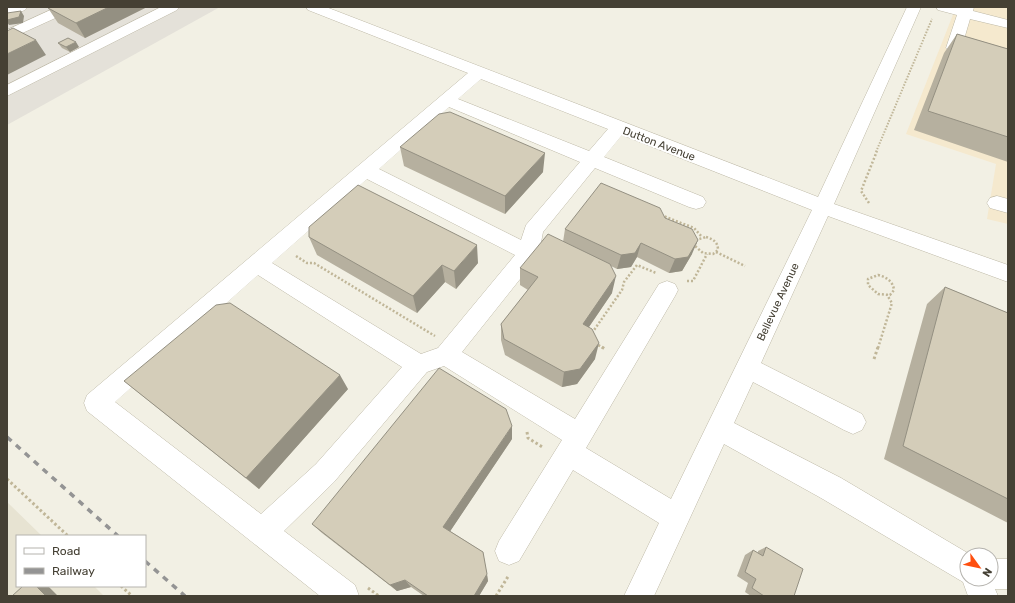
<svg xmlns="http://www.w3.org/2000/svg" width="1015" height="603" font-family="Rubik,sans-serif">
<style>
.residential{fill:#e7e3d2}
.commercial{fill:#f5e9ce}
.industrial{fill:#e4e1d9}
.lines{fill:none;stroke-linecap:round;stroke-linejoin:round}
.minor-casing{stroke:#beb9a7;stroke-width:1}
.path-far2{stroke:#c0b698;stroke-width:2;stroke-dasharray:1.5 1.5;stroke-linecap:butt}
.path-far1{stroke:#c0b698;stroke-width:2.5;stroke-dasharray:2 2;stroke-linecap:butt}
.path{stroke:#c0b698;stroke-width:3;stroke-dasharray:2.5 2.5;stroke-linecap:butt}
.minor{fill:#fff;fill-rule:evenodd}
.rail{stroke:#949494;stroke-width:3.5;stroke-dasharray:6 6;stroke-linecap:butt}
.wall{fill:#b6b09f}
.shaded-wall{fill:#949082}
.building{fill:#d4cdb9;stroke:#949082}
.labels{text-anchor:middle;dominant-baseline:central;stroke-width:4;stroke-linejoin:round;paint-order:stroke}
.street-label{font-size:11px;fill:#454034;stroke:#fff}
</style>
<rect width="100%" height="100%" fill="#f2f0e4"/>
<path class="residential" d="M7 502 42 536H17V586H94L104 596H7Z"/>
<path class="commercial" d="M956 7H1008V224L987 219 996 164 906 134Z"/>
<path class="industrial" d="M7 7H220L7 125Z"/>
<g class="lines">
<defs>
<path id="minor" d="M27 7 25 10 7 17V8Z
M57 7H75L73 10 7 40V30Z
M161 7H179L177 10 7 96V85Z
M306 7H326L818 197 907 7H921L834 204 1008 265V282L828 216 761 363 862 414 866 422 862 430 853 434 844 430 753 382 734 423 841 478 971 555H967V579H991V559H1008V589H995L998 596H968L963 582 821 498 724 444 654 596H624L659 523 573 470 519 561 509 565 499 561 495 551 499 541 562 440 444 366 427 372 334 482 284 531 355 585 359 596H320L87 411 84 403 87 395 468 73 308 10ZM481 79 608 129 589 151 458 99ZM449 107 580 162 526 225 521 240 379 169ZM622 135 812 210 671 499 586 448 675 296 678 290 675 284 667 281 659 284 575 419 462 352 536 259 539 253 543 232 595 168 689 207 696 209 703 207 706 202 703 197 604 157ZM367 179 515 255 438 348 421 354 272 263ZM258 275 402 367 316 464 261 514 115 402Z
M936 7H974L973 11 1008 20V28L970 19 962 46 1008 58V68L949 51 946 48 957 15 938 10Z
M997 196 1008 199V213L990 208 987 203 990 198Z"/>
</defs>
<use href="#minor" class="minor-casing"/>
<path class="path-far2" d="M876 152 932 19"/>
<path class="path-far1" d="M869 203 861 191 877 151
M661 215 694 228 702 237
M706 237C713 239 718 242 718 250L713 254 703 253 695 246 696 240Z
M716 252 745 266
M296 256 307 263H314L435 336
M878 275C886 277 893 281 894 290L890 295 878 294 868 285V279Z
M687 281H693L707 254
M592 333 622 290 624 282 637 265 656 273
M595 343 603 348
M878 348 892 303 887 295"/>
<path class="path" d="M602 347 605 349
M874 359 878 347
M527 432 528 438 544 448
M7 479 68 536
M121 586 132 596
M368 588 379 596
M496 596 509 575"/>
<use href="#minor" class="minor"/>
<path class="rail" d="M7 437 118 536
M145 561 185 596"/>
</g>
<path class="wall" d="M147 7 85 38 58 23 48 8Z
M957 34 1008 49V162L914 130 944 53Z
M58 43 79 47 70 52 62 48Z
M400 147 543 172 505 214 404 166Z
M665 218 692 254 682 271 669 273 637 257 631 267 617 269 611 266 612 293 589 327 595 359 577 384 562 387 505 355 501 340V324L528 290 520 285V268L563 242 565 229Z
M309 237 478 263 456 289 445 282 417 313 317 255Z
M945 287 1008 313V523L884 459 927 304Z
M124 381 348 389 259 489Z
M512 439 450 531 483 552 488 581 479 596H424L411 587 397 591 322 533 312 524Z
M766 547 794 596H751L745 592 748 583 737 576 745 555 753 550 758 553V551Z"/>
<path class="shaded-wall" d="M109 7H147L85 38 76 23Z
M21 11 24 16 23 23 9 25 7 22V20Z
M36 40 46 55 7 75V54Z
M76 42 79 47 70 52 66 47Z
M545 153 543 172 505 214V196Z
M698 240 692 254 682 271 669 273 675 259Z
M641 243 637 257 631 267 617 269 621 255Z
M477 245 478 263 456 289 454 271Z
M442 265 445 282 417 313 413 296Z
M616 276 612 293 580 340 583 324Z
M599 343 595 359 577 384 562 387 564 372Z
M340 375 348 389 259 489 246 478Z
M512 426V439L447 536 443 527Z
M487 574 488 581 479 596H474Z
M405 580 411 587 397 591 390 585Z
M36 586H48L58 596H46Z"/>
<path class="building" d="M51 7H109L76 23 48 8Z
M21 11 19 17 7 20V13Z
M13 28 36 40 7 54V31Z
M957 34 1008 49V137L928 111Z
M68 38 76 42 66 47 58 43Z
M450 112 545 153 505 196 400 147 439 114Z
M601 183 660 208 665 218 692 229 698 240 688 257 675 259 641 243 635 253 621 255 565 229Z
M358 185 477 245 454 271 442 265 413 296 309 237V227Z
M548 234 610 264 616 276 583 324 592 329 599 343 580 369 564 372 504 339 501 324 538 277 520 268Z
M945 287 1008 313V499L903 446Z
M230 303 340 375 246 478 124 381 216 305Z
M439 368 506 409 512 426 443 527 483 552 487 574 474 596H428L405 580 390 585 312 524Z
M766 547 803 569 794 596H764L752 588 756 579 745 572 753 550 763 556Z
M23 586H36L46 596H12Z"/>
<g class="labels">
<g class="street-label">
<text transform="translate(659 144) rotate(21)">Dutton Avenue</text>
<text transform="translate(778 302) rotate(-65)">Bellevue Avenue</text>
</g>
</g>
<rect width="1015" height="603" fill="none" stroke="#454034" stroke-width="16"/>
<rect x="16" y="535" width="130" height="52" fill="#ffffff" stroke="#b5b3ae"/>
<rect x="24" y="548" width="20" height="6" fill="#ffffff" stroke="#b5b3ae"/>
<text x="52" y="555" font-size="12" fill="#454034">Road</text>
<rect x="24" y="568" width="20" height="6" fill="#949494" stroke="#b5b3ae"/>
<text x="52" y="575" font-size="12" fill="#454034">Railway</text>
<g transform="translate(979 567) rotate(123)"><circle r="19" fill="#ffffff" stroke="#b5b3ae"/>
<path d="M0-3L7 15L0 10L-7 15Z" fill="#fe4f0f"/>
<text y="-6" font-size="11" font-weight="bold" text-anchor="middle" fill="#454034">N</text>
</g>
</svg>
